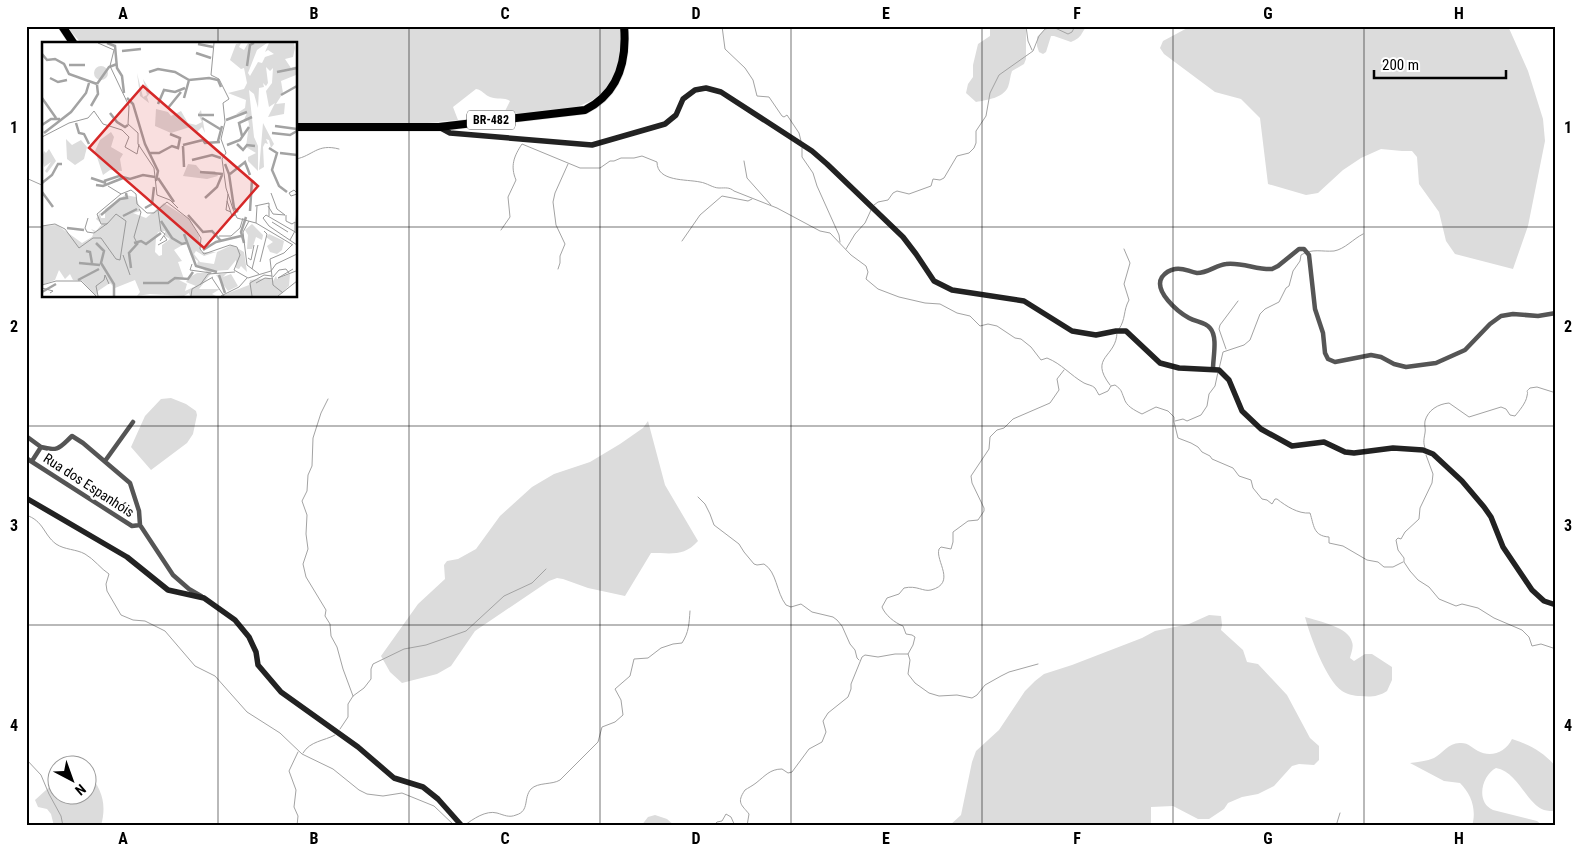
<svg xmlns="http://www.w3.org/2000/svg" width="1582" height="852" font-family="'Roboto Condensed',sans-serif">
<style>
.green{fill:#dcdcdc}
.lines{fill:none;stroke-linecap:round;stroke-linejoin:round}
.stream{stroke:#a3a3a3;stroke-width:1}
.highway-casing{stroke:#dbdbdb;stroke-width:9}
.street{stroke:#555;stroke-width:4.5}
.secondary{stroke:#222;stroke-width:5.5}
.highway{stroke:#000;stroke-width:8}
.grid{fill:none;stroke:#000;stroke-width:1;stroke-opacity:0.55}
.labels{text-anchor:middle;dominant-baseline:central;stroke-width:4.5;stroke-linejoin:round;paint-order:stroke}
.shield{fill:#fff;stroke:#4c4c4c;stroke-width:1}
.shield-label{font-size:12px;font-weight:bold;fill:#000}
.street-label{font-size:14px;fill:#000;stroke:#fff}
.inset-river{fill:none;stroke:#a3a3a3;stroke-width:2.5}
.inset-road{fill:none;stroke:#999;stroke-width:1}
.view{fill:#d62828;fill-opacity:0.15;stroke:#d62828;stroke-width:2.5}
.inset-edge{fill:none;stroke:#000;stroke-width:2.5}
.neatline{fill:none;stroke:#000;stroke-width:2}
.grid-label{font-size:16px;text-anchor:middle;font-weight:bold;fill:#000}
</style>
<rect width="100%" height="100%" fill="#fff"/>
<path class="green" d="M66 26H625L618 74 601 94 591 101 570 110 505 118V111L510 101C504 97 497 100 490 97 484 95 483 90 476 89L453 107 458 120 417 124H311L296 123V44H82Z
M990 26H1026V59L1024 64 1012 71C1010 76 1010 82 1008 87 1003 98 987 100 976 102L966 93 968 84 973 77V65L978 44 990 36Z
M1052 26H1087C1080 34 1083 37 1071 42L1054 36H1051L1046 52 1043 54 1039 52 1037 46V37L1046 28Z
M1191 26H1508L1528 71 1543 119 1545 141 1528 226 1513 269 1455 254 1446 241 1439 212 1419 184 1417 157 1412 151H1402L1381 149 1361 158 1343 170 1318 193 1306 195 1268 184 1260 118 1241 99 1215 92 1164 54 1160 48 1163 41Z
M171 398 186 404 196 411 197 415 193 434 187 443 151 470 131 447 145 416 161 399Z
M648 421 665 485 698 541C684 557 671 553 651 553L625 596 588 588 563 579 557 578 549 581 475 631 451 666 437 674 402 683 390 672 381 656 418 604 445 579 444 565 447 561 458 559 476 549 500 516 532 487 554 474 590 462 620 444 643 428Z
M1209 615 1221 616 1222 625 1221 630 1243 650 1247 662 1258 664 1287 695 1310 738 1319 746V760L1314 765 1299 764 1292 766 1274 786 1258 794 1242 797 1228 803 1224 809 1209 819H1198L1173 806 1151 807V826H949L961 815 972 762 976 751 999 730 1025 691 1035 681 1044 674 1072 665 1142 638 1155 631 1189 624Z
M1305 617C1318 621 1349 627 1352 642 1354 647 1351 653 1350 658L1354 661 1365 654H1372L1392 667V680L1387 691C1378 697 1370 697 1360 696 1355 696 1346 694 1342 691 1326 680 1310 636 1305 617Z
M1512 739C1530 745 1544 752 1556 767V811C1552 811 1547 811 1544 810 1526 803 1518 772 1496 768 1482 775 1475 802 1493 810L1537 821 1543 826H1472C1477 809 1471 794 1460 783L1444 781 1410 763C1418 762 1427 761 1434 758 1443 753 1449 742 1461 743 1469 743 1472 748 1478 751 1491 758 1506 752 1512 739Z
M88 772C102 790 107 803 101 826H54L51 814 47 809 38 807 35 800 57 780 58 794H88Z
M655 815 667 819 675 826H641L648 817Z"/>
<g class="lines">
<path class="stream" d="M722 26 725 49 745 68 753 80 757 96 769 97 782 116 784 117 787 115 799 133 801 141
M1026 26 1028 41 1032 50
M802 148V157L813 173 817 186 839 235 840 242
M296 159C313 156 317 143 339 149
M744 161 747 178 771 205
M26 178 44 186
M874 205 878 202 888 200 893 193 897 191 909 194 931 186 933 179 940 180 944 178 957 156 969 153 974 148 976 143V131L986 116 990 93 999 75 1033 51 1039 36 1045 29 1053 27 1068 34 1072 32 1075 26
M501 230 510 217 508 197 516 180C510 166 514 156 522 144L580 168H600L610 161H614L621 158H634L642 156 657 162C657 182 686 179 700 182 707 183 713 188 719 188 726 188 729 187 734 191L777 208 820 231 830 233 851 255 866 266 868 272 866 279 878 289 899 297 925 303 940 304 957 313 970 316 980 326 988 324 997 326 1015 338 1021 339 1031 347 1041 360 1047 358C1062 364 1070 375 1084 383 1088 385 1092 385 1095 388 1096 390 1098 393 1099 395L1108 391 1111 386
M682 241 700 215 722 196 748 201 752 199
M846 249 855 234 865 223 871 210
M558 269 560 263V256L565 244 556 225 553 202 555 193 568 164
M1119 329C1126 319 1123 311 1129 300L1124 284 1130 263 1124 249
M1226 349 1219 329 1220 325 1238 301
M1219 369 1223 352 1244 345 1250 340 1260 314 1265 309 1279 302 1286 288 1289 286 1293 271 1300 261 1301 255C1312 248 1322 252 1334 251 1345 249 1353 239 1363 234
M1110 385C1088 356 1117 358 1117 332
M1111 386 1115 385C1122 390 1121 391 1124 398 1126 406 1134 410 1142 414L1156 407 1168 411 1174 417V422L1178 438 1191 443 1198 447 1202 452 1210 456 1212 459 1233 468 1239 476 1251 480 1253 488 1262 499 1267 500 1272 504 1275 499H1277C1286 506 1298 514 1310 513 1314 525 1313 536 1329 537V543L1343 546 1367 560 1378 562 1384 567H1393L1403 562
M328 399 321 413 313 438 312 466 308 475 307 491 302 501 307 515 306 534 308 549 303 564 306 577 326 610 325 616 330 624 331 636 337 647 343 669 353 696
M1175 421 1183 419 1187 421 1201 415 1207 406 1209 394 1215 386 1218 372
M1425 448C1423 442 1424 439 1425 433 1426 429 1424 425 1425 421 1428 410 1438 404 1449 403L1469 417 1501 407 1506 409 1510 415 1515 416C1519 411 1526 403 1527 396 1529 388 1524 394 1530 388L1537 387 1556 393
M1426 455 1433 474 1432 483 1420 508 1419 519 1405 532 1401 539 1398 538 1396 540 1398 550 1404 558V562L1410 571 1418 580 1429 587 1439 599 1456 606 1462 604 1478 608 1494 618 1522 630 1529 637 1532 646 1541 644 1556 649
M698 497 705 504 710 514 714 525 739 544 744 552 754 564 757 565 764 564C777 572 776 592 786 605L791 607 801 604 812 612 833 617 837 620 842 626 850 644 855 650 857 658 859 660
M26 515C44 521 43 534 56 544 65 550 76 549 85 554 94 559 101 569 109 574L106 584 107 591 121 615 133 620 145 621 165 631 195 666 215 676 247 712 280 733 302 754 333 769 359 790 367 794 383 796 402 793 434 806 455 826
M1038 664 1009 672 1001 676 985 685 977 695 972 698 957 695 939 696 929 693 915 683 908 674 910 660 908 654 913 645 915 637 912 635 906 634 903 626C895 623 885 615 882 607L887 598 899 594 904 588C917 585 923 592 931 590 957 583 935 561 939 549L941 547 951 549 953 542V532L968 521 978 520 984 511V508L972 483 971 476 989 449 990 437 997 430 1004 428 1013 419 1050 403 1059 390 1057 379 1064 370
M340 729 348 717V704L353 696 364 688 371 679V669L373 664 404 649 426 645 466 631 504 596 532 583 546 569
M303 753C310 741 324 741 335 735
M26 759 41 775 49 794 61 816 63 826
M465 825C473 819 486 810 497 813 504 815 509 818 516 815 530 811 523 798 531 789 538 782 552 785 560 780L598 742 602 727 615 722 623 715 621 700 615 689 630 676 634 659 648 658 661 648 673 644 682 643C689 632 689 624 690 611
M297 826 298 816 294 807 296 790 289 771 298 752
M713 826 717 822 722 821 726 814 731 817 735 826
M747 826 749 814C742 805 736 803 745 790 748 788 752 786 756 783 765 776 770 769 782 769L788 773 792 772 809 749 822 742 826 732 823 721 828 713 848 697 851 689V684L862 657 865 655 878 657 895 654H908
M1336 826 1340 813"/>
<defs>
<path id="highway" d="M62 26 74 44
M296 127H439L585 110C619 93 627 61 624 26"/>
</defs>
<use href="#highway" class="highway-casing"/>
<path class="street" d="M1213 369C1213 357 1218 337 1210 328 1205 322 1196 322 1189 318 1178 312 1153 291 1162 277 1165 273 1170 270 1175 269 1183 267 1189 272 1197 273 1208 273 1216 265 1226 264 1242 262 1257 270 1272 269L1278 266 1299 249H1304L1309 255 1315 309 1323 333 1325 353 1328 359 1335 362 1371 355 1381 357 1394 364 1406 367 1436 363 1465 350 1490 324 1501 316 1513 314 1538 316 1556 313
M26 436 41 447
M26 458 132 526 140 525
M32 461 41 447C59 452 60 447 72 436L83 443 130 483 139 511 140 525 173 575 189 589 201 596
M105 461 133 422"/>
<path class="secondary" d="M439 127 450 133 592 145 665 124 676 115 683 99 695 90 706 88 721 92 812 151 827 164 903 237 916 254 934 281 952 290 1024 301 1072 331 1096 335 1116 331H1126L1160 363 1179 368 1219 370 1229 380 1242 411 1261 429 1292 446 1324 442 1345 452 1354 453 1393 448 1423 450 1433 454 1462 481 1484 507 1491 517 1503 547 1532 590 1544 601 1556 605
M26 498 127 557 168 590 204 598 235 620 249 637 256 652 258 665 281 692 358 747 394 778 423 787 438 799 462 826"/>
<use href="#highway" class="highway"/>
</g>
<path class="grid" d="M218 26V44M409 26V826M600 26V826M791 26V826M982 26V826M1173 26V826M1364 26V826M26 227H44M296 227H1556M218 296V826M26 426H1556M26 625H1556"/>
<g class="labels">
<rect class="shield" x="467" y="110.5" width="48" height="19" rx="4"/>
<g class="shield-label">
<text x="491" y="120">BR-482</text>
</g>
<g class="street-label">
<text transform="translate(89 485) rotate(33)">Rua dos Espanhóis</text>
</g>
</g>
<g transform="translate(42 42)">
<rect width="255" height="255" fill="#fff"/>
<path d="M199 1 197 5 202 8 206 1H225L215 8 206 31 208 34 216 20 220 21 223 15 232 12 226 8 223 10 227 1H252L253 6 251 15 243 17 249 26 255 24 254 33 239 39 241 51 234 62 243 61 242 72 226 75 233 61 227 65 224 49 230 41 231 26 228 29 224 25 226 41 224 44 221 41 222 45 217 46 216 66 212 52 207 48 212 95 216 104V129L206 119V115L214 111 204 105 207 82 206 78 201 80 205 71 194 72 203 66 204 58 186 51 202 47 205 41 202 26 199 27 188 18 194 2ZM52 31a7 7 0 1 1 14 0a7 7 0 1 1-14 0ZM95 31 101 55 105 53 101 37 109 50 105 55 107 61 98 54ZM114 67 126 70 129 74 139 69 146 81 154 83 160 80 156 72 159 68 163 91 160 85 155 90 148 85 129 91 113 84ZM221 81 232 102 229 106 227 98 224 97 226 102 223 101 221 105 222 125 217 128ZM69 90 72 95 69 105 81 112 78 117 80 129 68 128 61 133 53 109 58 98ZM24 97 30 103 39 98 45 105 42 117 33 123 25 117ZM7 107 14 119 5 131 3 129 9 120 2 125 0 116 2 109 4 111ZM146 122 154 123 159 129H173L176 134 165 137 141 134ZM83 153 94 155 99 169 91 171 104 176 122 161 147 177 157 194 159 210H174L162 214 154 209 152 212 158 220 172 222 175 210 190 203 202 210 205 230 199 224 197 227 194 226V218L186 228 171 229 157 247H178L170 252 174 254H148L147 251 142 254 108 252 95 254 98 250 93 238 73 246 68 241 56 249 54 254 40 239 31 238 28 232 23 237 17 228 13 238 0 243V184L15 183 40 201 50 195 52 190 49 187 54 189 60 182 54 177 58 171 59 176H63V167ZM123 189V194L128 197 120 203V213L117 214 113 210 114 196 116 190ZM144 201 149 214 156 219 155 223 166 231H155L148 235 144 240 154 244 143 249 145 242 137 238 142 237 136 220 140 219 132 208ZM210 182 221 193 220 198 214 195 210 207H205L206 193 203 188ZM227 192 242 199 240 208 235 212 228 210 225 204 231 200 224 195ZM185 231 181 235 189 232 196 244 186 249 174 233ZM248 232 247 244 236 254H179L207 243 208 238 226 236 231 239 234 234 235 237Z" fill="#dcdcdc" fill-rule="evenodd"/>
<path class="inset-river" d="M65 1 73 4 75 26 80 34 82 51M156 2 171 5M80 9 99 7M154 11 169 16M0 12 5 18 13 17 22 22 27 32 55 42M27 23H43M205 24 208 3 212 1M107 30 116 27 133 30 147 38 167 36 176 38 179 45M235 30 255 26M8 36 16 40 25 38M55 42 67 25 75 22M239 53 255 44M0 56 14 76M85 56 91 62 103 102 116 129 114 139M142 56 147 38M116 62 122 48 133 50 143 46M49 64 56 52 55 43M126 66 139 50M68 71 75 80 83 85 86 83M156 73H172M160 76 178 87M184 78 205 70M34 81 37 91 42 92 47 102M0 83 9 77H18M233 84 255 87M2 91 29 70 44 51 47 41M230 91 248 93 255 89M200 94 197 81 210 75M176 99 180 84M195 102 201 108 205 103 213 104M141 103 161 98 163 101 178 100M185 103 198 98 207 85M141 104 142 125M227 106 235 111 230 128 237 144 245 150M108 111H117L130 104 136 106 138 96 128 92M238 111 255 113M150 118 170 113 179 116M183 122 187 132 192 166 196 170M158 130 181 132M188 132 203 120 208 133M49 136 64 141M116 136 132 160M62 139 77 134 88 137 101 133 113 135M0 141 10 133 16 122H20M54 143 61 144 81 136M0 150 11 165M163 156 175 145 180 133M103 166 110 162 112 145M208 169 210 138M59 173 78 157 85 156 84 151M146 173 161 190 170 189 179 199M81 174 95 167M119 179 130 196 140 202 144 201M25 186 42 188M142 192 154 224 175 230M54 201 62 209 59 221 72 242V254M92 201 99 199 104 202 119 191M202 201 199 190 204 175M161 208 174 200 199 194M44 209 48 210 50 221M37 221 58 223M89 226 87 211 96 201M177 233 183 251M36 238 57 227M101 241H126L133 236 146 237 151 230M0 250 14 242"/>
<path class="inset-road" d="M56 1 72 8 68 24 87 64 86 82 96 91V102L112 126 115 153 128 158 136 166M172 1 169 33 177 37 187 57 181 61 183 80 179 97 184 111 180 117 184 146 191 167 195 176 214 181 251 203M0 95 27 81 46 76 52 69 61 82 80 88 87 95 83 105 95 112 97 102M66 144 79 152M255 151 252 148 247 151 249 154 255 152M186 152 184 168 189 170M185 159 190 174 194 173M213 164 227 161V174M226 164 231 172 243 173 235 167 229 151M116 168 119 189 123 192 118 199M224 173 221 176 227 184 255 203M224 173 255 191M244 173V179L250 182 253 180V189L248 198M46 176 43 186 45 190 52 191 66 181M207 179 201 190 205 223 217 232M230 180 246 190M214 181 215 164M254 181 255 165M0 184 13 182 23 187 37 206 51 196H59L74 217 78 218 84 179 74 172 65 182H59L55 172 79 152 89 148 94 152 95 162 105 171H112L125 160 147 177 159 196 158 207 162 212 188 203 195 205 198 213 192 228 206 236 229 229 234 222 255 212M177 194H189L198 186 201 176M94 199 92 195 99 170 97 167M116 203 125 198 122 194M81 213 88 233M206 216 209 218 212 203M228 217 231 243 241 251M228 217 242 211 250 203M218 220 225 192 222 189M150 222 148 228 169 231M210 227 216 203M231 235 237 228 244 227 247 231M170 236 182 254M236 236 251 227M236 236 254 229M214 241 223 236 231 237M0 243 14 239H39L54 254M158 243 166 232 193 230M0 246 11 249 8 251M56 254 54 244 62 238 63 233 67 242M149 254 150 247 171 235M179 254 197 245 205 236M210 254 208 241 222 233 230 234M236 254 255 239"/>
<path class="view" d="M101 44 216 144 162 206 47 106Z"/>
<rect width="255" height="255" class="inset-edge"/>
</g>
<rect width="1582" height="852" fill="none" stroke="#ffffff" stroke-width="55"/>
<g transform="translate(72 780) rotate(139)"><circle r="24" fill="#ffffff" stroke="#999999"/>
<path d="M0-4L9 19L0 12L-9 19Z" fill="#000000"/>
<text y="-8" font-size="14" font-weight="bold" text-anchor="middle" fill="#000000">N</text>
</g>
<path d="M1374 70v8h132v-8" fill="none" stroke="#000000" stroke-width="2.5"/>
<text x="1382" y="70" font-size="15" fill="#000000" stroke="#ffffff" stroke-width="4" paint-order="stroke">200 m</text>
<rect x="28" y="28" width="1526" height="796" class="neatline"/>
<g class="grid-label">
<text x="123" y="19">A</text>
<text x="314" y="19">B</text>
<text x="505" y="19">C</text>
<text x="696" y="19">D</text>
<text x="886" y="19">E</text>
<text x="1077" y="19">F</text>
<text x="1268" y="19">G</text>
<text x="1459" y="19">H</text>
<text x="14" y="133">1</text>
<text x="1568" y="133">1</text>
<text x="14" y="332">2</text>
<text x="1568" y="332">2</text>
<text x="14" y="531">3</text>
<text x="1568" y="531">3</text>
<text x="14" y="731">4</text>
<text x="1568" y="731">4</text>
<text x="123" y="844">A</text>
<text x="314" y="844">B</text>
<text x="505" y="844">C</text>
<text x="696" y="844">D</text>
<text x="886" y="844">E</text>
<text x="1077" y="844">F</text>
<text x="1268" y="844">G</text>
<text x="1459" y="844">H</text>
</g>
</svg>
